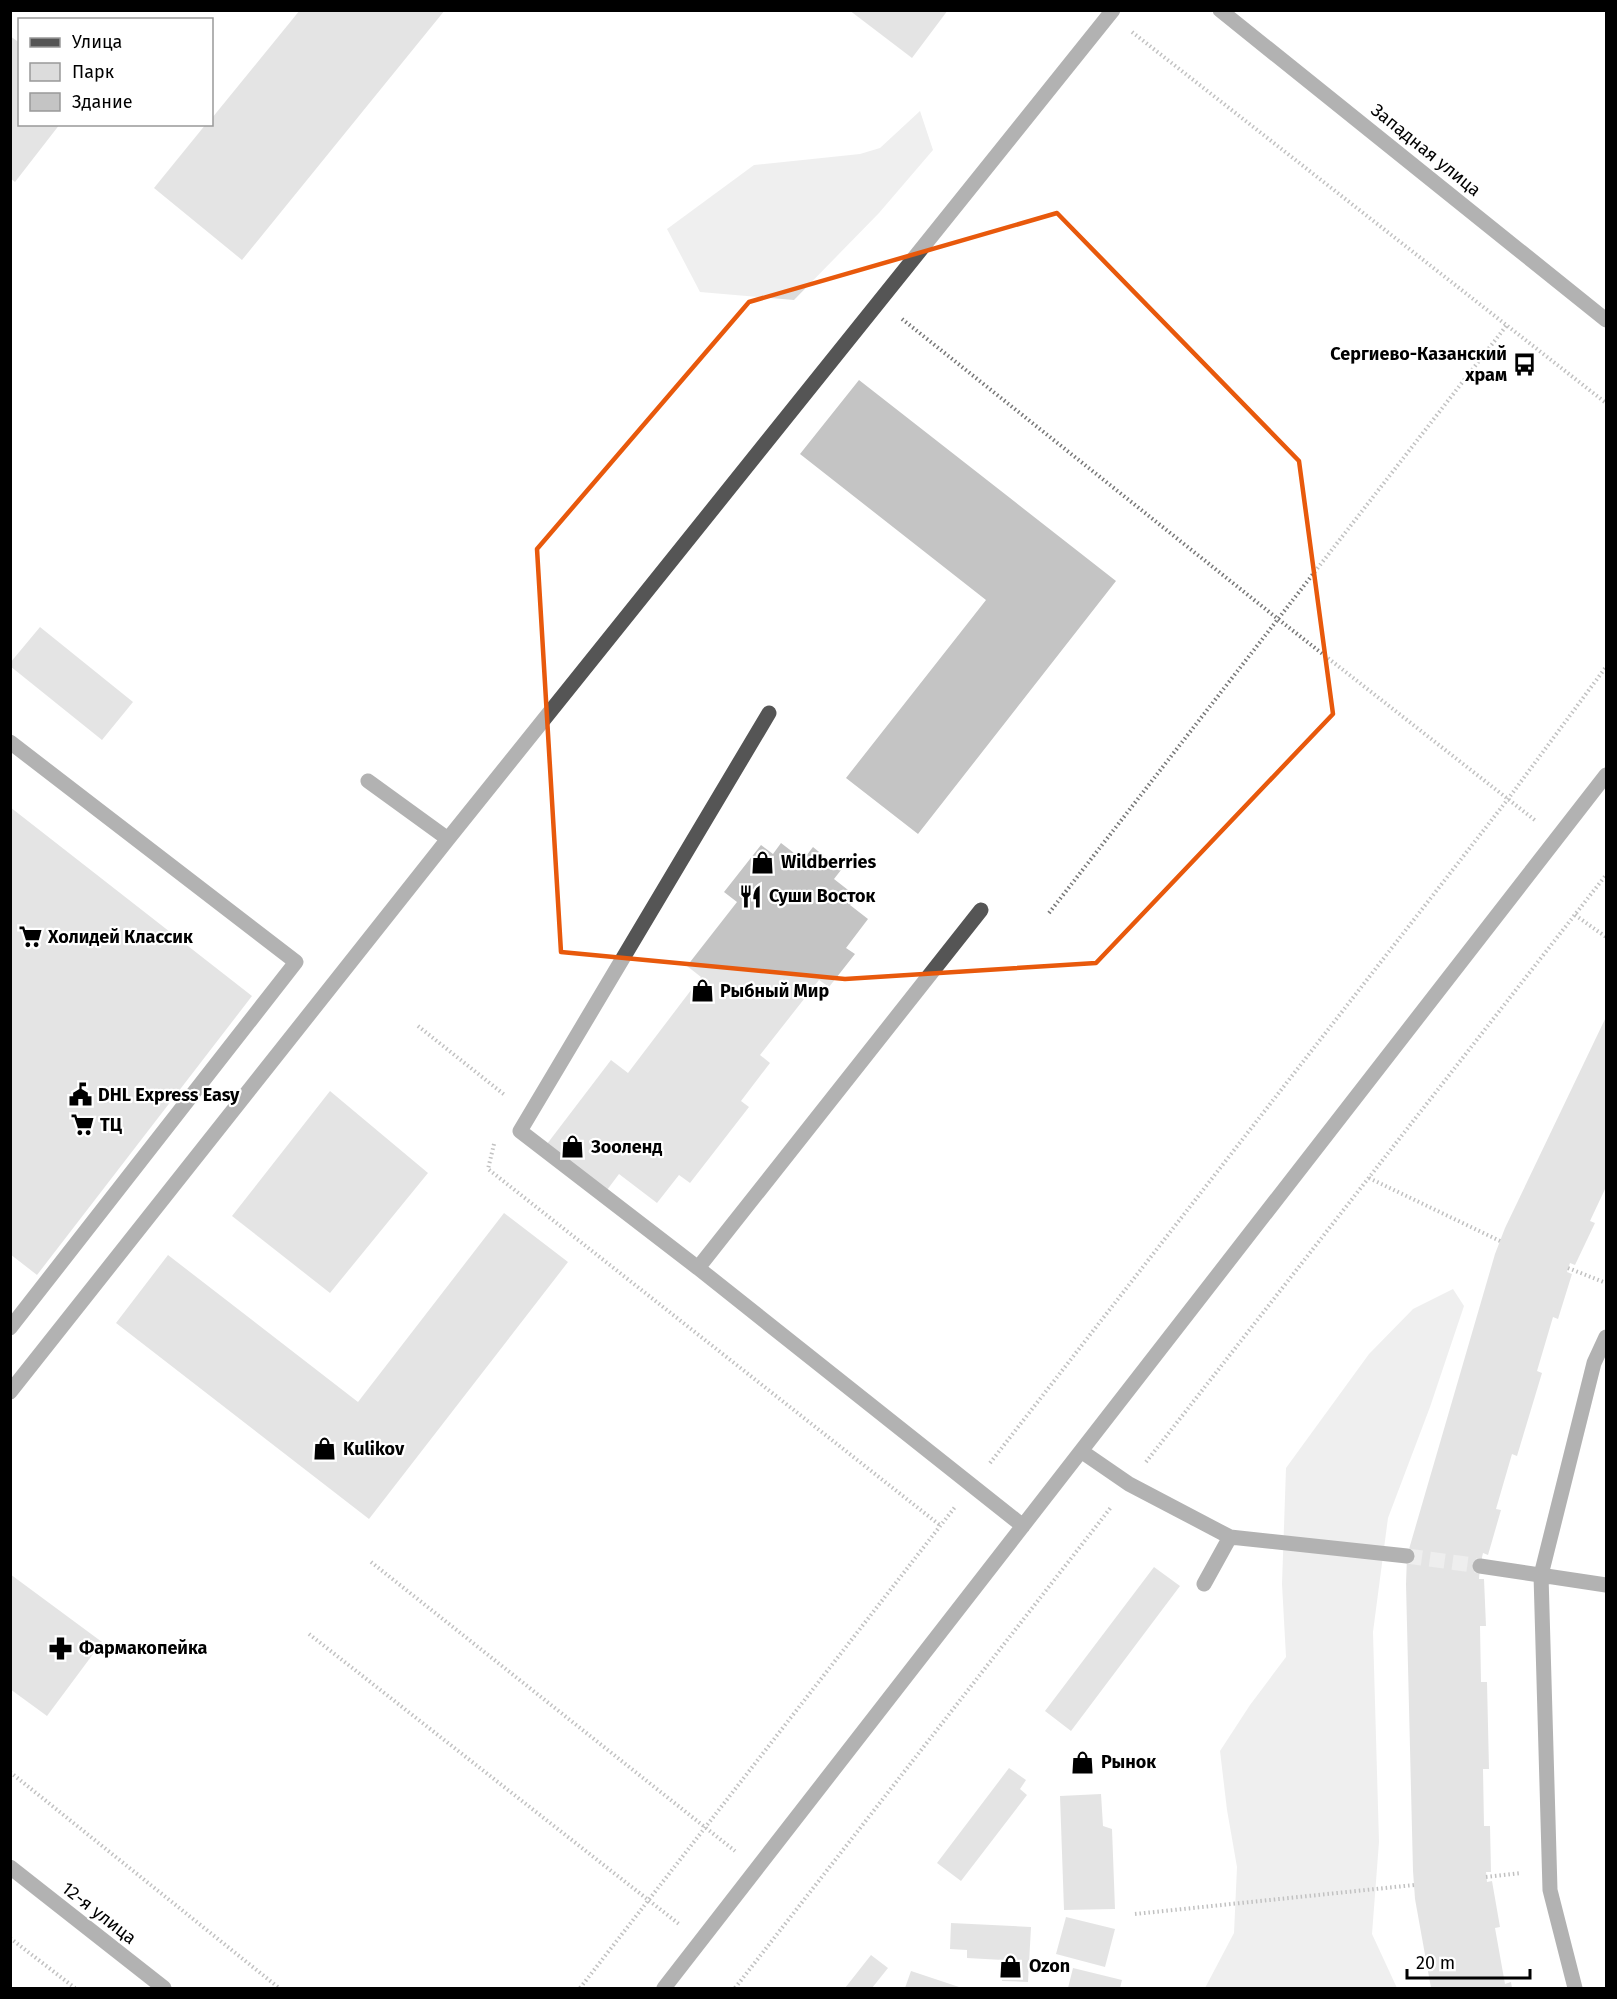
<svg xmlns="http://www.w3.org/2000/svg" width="1617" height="1999" font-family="'Fira Sans',sans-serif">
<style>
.green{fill:#dcdcdc}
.building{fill:#c4c4c4}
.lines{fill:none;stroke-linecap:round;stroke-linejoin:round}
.minor-tunnel{stroke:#d9d9d9;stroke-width:15;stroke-dasharray:15 8;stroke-linecap:butt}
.path{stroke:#777;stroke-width:4;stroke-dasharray:1.5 3;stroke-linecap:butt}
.minor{stroke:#555;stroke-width:15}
.marked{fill:none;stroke:#e8590c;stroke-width:4.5;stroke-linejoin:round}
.labels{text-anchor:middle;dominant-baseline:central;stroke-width:4.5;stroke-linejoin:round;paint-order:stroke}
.street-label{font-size:18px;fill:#000;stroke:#fff}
.poi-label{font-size:18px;font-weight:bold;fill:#000;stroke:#fff;text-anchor:start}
</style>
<rect width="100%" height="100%" fill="#fff"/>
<path class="green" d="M920 111 933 150 879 213 794 300 700 292 667 229 754 165 860 154 880 148Z
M1453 1289 1464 1306 1430 1407 1388 1518 1373 1632 1379 1842 1372 1934 1397 1988H1205L1234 1933 1237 1867 1227 1810 1220 1751 1250 1705 1286 1657 1282 1584 1286 1468 1369 1354 1413 1309Z"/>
<path class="building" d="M300 10H445L242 260 154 188 206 124H212V118Z
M849 10H948L912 58Z
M10 36 20 43V124H60L15 182 10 178Z
M859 380 1116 581 918 834 846 778 986 600 800 454Z
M40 627 133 702 102 740 10 666V663Z
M10 807 252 996 37 1275 10 1254Z
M781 843 803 860 813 847 841 870 834 879 857 897 850 905 868 919 846 948 855 954 829 987 819 980 760 1055 770 1063 741 1101 749 1107 690 1183 679 1175 657 1203 619 1174 607 1190 547 1144 611 1060 628 1073 701 977 687 966 737 902 724 892 761 845 773 854Z
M1606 1017V1187L1590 1221 1595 1223 1575 1265 1570 1263 1567 1272 1572 1274 1558 1319 1553 1317 1537 1371 1542 1373 1517 1456 1512 1454 1496 1509 1501 1510 1488 1555 1483 1553 1480 1566 1479 1579H1484L1486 1626H1480L1481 1682H1487L1489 1769H1483L1484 1826H1490L1491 1872H1486L1487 1882 1492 1881 1500 1927 1495 1928 1505 1984 1511 1982 1512 1988H1431L1415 1899 1413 1871 1406 1584 1407 1556 1495 1254 1505 1228Z
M330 1091 428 1173 330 1293 232 1216Z
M504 1213 568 1262 369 1519 116 1323 168 1255 358 1402Z
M1154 1567 1180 1586 1071 1731 1045 1711Z
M10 1574 102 1642 47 1716 10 1689Z
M1009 1768 1026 1780 1020 1789 1027 1795 961 1881 937 1863Z
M1101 1794 1103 1826 1112 1829 1115 1909 1064 1910 1060 1796Z
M1066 1917 1115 1929 1105 1967 1056 1954Z
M951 1923 1031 1927 1028 1982 1002 1981 1003 1960 967 1958V1950L950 1949Z
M871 1955 888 1968 872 1988H845Z
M1073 1968 1122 1980 1120 1988H1068Z
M911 1971 962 1988H905Z"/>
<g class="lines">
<path class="minor-tunnel" d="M1407 1556 1480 1566"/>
<path class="path" d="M1132 32 1606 403
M902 319 1278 619 1536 821
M1049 913 1507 325
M1575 915 1606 937
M418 1026 506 1096
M494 1144 488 1169 941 1526
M1369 1178 1500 1241
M1568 1268 1606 1283
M1146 1462 1606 875
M990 1463 1508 799 1606 667
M371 1562 735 1851
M309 1634 679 1924
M10 1772 279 1988
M1486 1877 1521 1873
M1135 1914 1414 1885
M10 1938 75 1988
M580 1988 955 1507
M735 1988 1112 1506"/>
<path class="minor" d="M1220 10 1606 320
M10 742 296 962 10 1328
M368 781 448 839
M981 910 698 1268 1023 1526
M698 1268 520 1131 769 713
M10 1392 448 839 1113 10
M1081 1451 1129 1484 1230 1537 1407 1556
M1480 1566 1606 1585
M1204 1584 1230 1537
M10 1867 164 1988
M664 1988 1606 775
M1575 1988 1550 1890 1541 1575 1594 1363 1606 1337"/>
</g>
<path d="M0 0H1617V1999H0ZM1057 213 1299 461 1333 714 1096 963 845 979 561 952 537 549 749 302Z" fill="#fff" fill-opacity=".55" fill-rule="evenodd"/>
<path class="marked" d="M1057 213 1299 461 1333 714 1096 963 845 979 561 952 537 549 749 302Z"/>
<defs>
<symbol id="bus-bare" viewBox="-9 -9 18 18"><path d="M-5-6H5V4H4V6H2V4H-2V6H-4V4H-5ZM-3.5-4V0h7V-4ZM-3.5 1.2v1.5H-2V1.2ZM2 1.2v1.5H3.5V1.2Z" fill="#000" stroke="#fff" stroke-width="2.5" paint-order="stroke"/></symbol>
<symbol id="shop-bare" viewBox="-9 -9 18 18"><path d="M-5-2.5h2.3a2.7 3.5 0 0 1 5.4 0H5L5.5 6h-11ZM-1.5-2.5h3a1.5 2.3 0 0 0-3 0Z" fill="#000" stroke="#fff" stroke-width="2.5" paint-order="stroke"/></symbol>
<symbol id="restaurant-bare" viewBox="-9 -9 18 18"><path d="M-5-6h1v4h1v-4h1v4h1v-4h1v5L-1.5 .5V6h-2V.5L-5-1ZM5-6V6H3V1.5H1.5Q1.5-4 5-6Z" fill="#000" stroke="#fff" stroke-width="2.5" paint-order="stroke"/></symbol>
<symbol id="supermarket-bare" viewBox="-9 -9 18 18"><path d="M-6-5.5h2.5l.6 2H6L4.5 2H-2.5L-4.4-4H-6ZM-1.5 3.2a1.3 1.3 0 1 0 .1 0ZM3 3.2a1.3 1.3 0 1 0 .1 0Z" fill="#000" stroke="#fff" stroke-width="2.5" paint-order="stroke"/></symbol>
<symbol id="civic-bare" viewBox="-9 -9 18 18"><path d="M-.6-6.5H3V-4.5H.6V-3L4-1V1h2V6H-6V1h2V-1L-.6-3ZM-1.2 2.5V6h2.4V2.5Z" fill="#000" stroke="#fff" stroke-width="2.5" paint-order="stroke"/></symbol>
<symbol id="pharmacy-bare" viewBox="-9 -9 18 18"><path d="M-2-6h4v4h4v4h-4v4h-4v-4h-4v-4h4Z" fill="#000" stroke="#fff" stroke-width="2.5" paint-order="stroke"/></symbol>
</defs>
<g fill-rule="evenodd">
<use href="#bus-bare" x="1508" y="348" width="33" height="33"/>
<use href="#shop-bare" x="746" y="846" width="33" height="33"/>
<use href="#restaurant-bare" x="734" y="880" width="33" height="33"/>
<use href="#supermarket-bare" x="14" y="920" width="33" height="33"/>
<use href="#shop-bare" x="686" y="974" width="33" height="33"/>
<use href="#civic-bare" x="64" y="1078" width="33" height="33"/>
<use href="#supermarket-bare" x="66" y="1108" width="33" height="33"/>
<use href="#shop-bare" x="556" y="1130" width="33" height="33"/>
<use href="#shop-bare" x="308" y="1432" width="33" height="33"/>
<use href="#pharmacy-bare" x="44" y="1632" width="33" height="33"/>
<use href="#shop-bare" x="1066" y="1746" width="33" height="33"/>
<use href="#shop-bare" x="994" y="1950" width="33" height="33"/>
</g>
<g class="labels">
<g class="street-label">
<text transform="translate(1426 150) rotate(39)">Западная улица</text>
<text transform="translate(99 1913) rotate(38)">12-я улица</text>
</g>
<g class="poi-label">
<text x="1507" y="354" text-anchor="end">Сергиево-Казанский<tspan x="1507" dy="21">храм</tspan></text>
<text x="781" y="862">Wildberries</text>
<text x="769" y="896">Суши Восток</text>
<text x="48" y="937">Холидей Классик</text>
<text x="720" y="991">Рыбный Мир</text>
<text x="98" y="1095">DHL Express Easy</text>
<text x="100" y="1125">ТЦ</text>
<text x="591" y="1147">Зооленд</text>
<text x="343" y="1449">Kulikov</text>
<text x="79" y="1648">Фармакопейка</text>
<text x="1101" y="1762">Рынок</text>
<text x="1029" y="1966">Ozon</text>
</g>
</g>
<rect width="1617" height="1999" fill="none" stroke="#000000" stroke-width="24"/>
<rect x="18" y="18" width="195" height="108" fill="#ffffff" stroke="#999999" stroke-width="1.5"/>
<rect x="30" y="38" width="30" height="9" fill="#555555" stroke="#999999" stroke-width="1.5"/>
<text x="72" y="48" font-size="18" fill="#000000">Улица</text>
<rect x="30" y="63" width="30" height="18" fill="#dcdcdc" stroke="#999999" stroke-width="1.5"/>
<text x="72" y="78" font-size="18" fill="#000000">Парк</text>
<rect x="30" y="93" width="30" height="18" fill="#c4c4c4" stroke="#999999" stroke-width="1.5"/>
<text x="72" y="108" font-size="18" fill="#000000">Здание</text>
<path d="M1407 1969v9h123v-9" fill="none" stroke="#000000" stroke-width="3"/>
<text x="1416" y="1969" font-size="18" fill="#000000" stroke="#ffffff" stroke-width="4.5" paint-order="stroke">20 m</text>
</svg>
